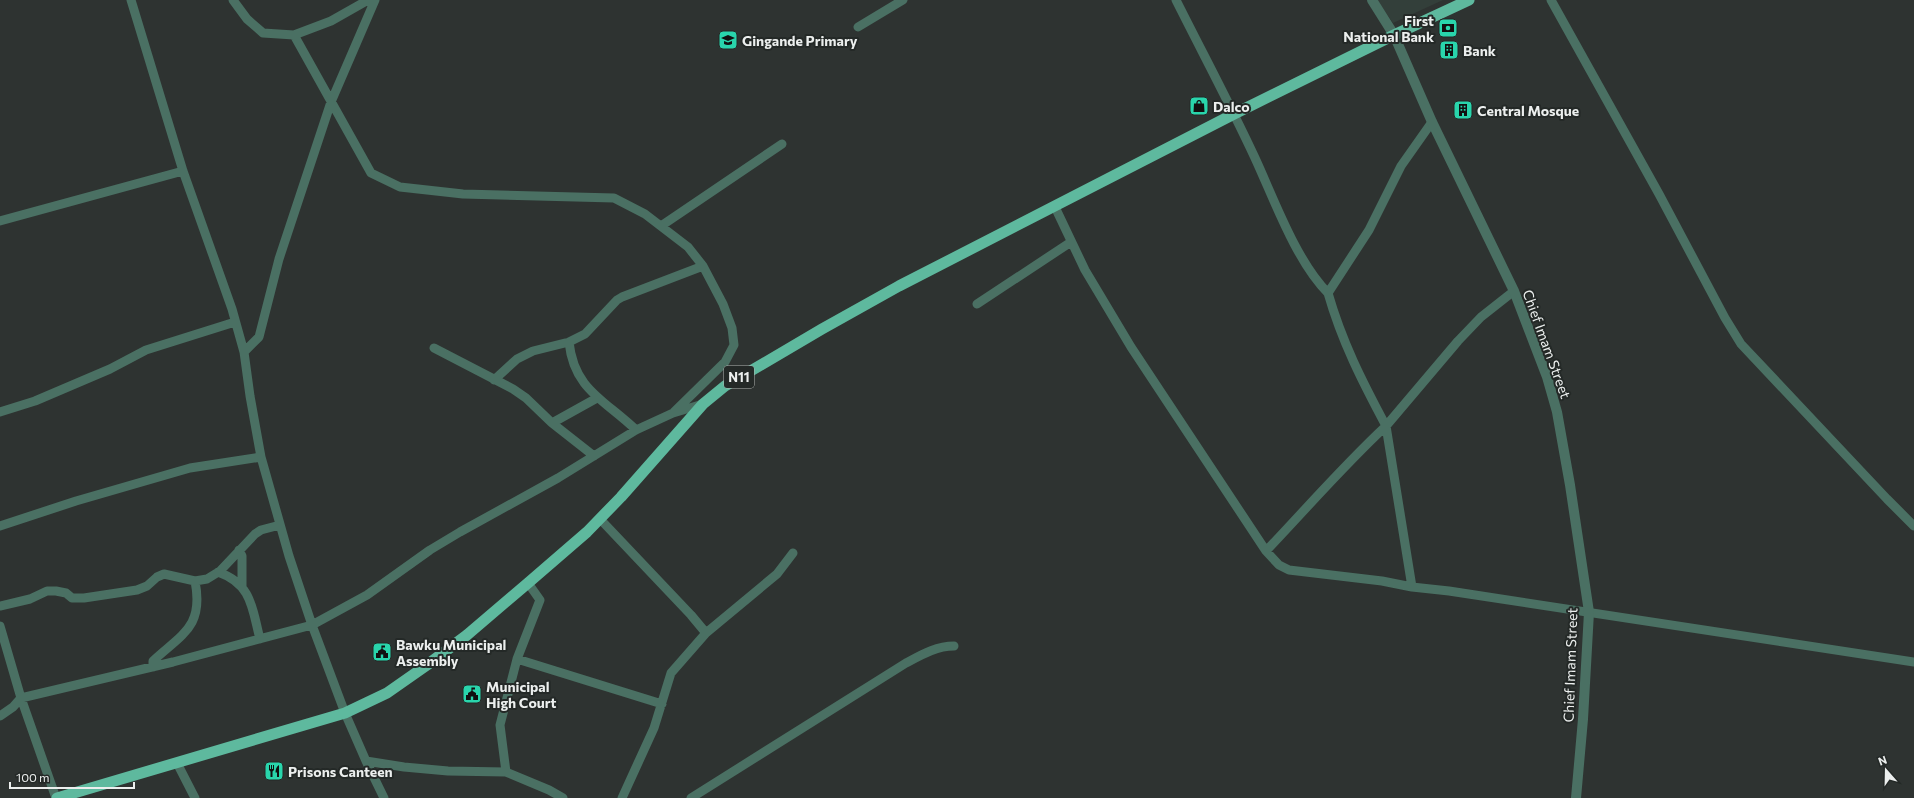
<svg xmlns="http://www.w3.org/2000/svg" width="1914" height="798" font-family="Commissioner,sans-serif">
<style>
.built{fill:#333f3a}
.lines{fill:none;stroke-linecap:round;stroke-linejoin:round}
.minor{stroke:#4a7063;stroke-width:9}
.tertiary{stroke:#4a7063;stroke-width:10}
.trunk{stroke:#5eb99e;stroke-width:11}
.labels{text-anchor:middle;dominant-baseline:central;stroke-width:4;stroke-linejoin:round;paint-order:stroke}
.shield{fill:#242927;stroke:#b0b4b2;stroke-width:1}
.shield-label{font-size:13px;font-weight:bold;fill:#ecefee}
.poi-label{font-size:14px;font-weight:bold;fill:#ecefee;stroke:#242927;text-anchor:start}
.street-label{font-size:14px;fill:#ecefee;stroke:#242927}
</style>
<rect width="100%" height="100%" fill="#2e3331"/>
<path class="built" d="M1377 0H1443L1393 23Z"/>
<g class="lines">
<path class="minor" d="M233 0 247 19 263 33 294 35 331 21 368 0
M1176 0C1202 52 1230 104 1255 158 1274 199 1296 261 1328 293
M1551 0 1659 194 1725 318 1741 344 1887 499 1914 526
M858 27 903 0
M294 35 371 173 400 187 463 194 614 198 645 214 688 247 703 266 723 304 732 328 734 345 725 362 674 412
M1055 207 1085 270 1131 347 1266 551 1279 565 1289 570 1382 581 1412 587 1449 591 1914 662
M0 221 183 171
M661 226 782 144
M977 304 1071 242
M569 342C574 390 605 400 636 430
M434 348 513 389 526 398 552 423 594 456
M244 352 259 337 279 259 331 102 375 0
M494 380 517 359 533 351 569 342 585 334 617 300 622 297 703 266
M0 412 35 401 110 369 146 350 235 322
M552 423 597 398
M600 519 691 615 706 633
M0 526 76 501 190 468 261 457
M239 550 242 556V587
M1266 551C1306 509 1344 465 1386 426 1362 381 1342 342 1328 293L1369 230 1401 166 1432 122
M218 572C252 584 252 608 260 639
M1412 587 1386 426 1458 341 1481 317 1514 291
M0 606 30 599 47 591H56L66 593 72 598H84L137 590 147 586 157 577 164 574 195 581 207 579 220 571 255 534 261 530 280 525
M0 626 21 698 56 798
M517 659 662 704
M153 667V661C182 634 204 627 195 581
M0 716 13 707 21 698 173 662 312 625 289 556 261 457 250 396 244 352 232 309 183 171 131 0
M366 761 384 798
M177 763 195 798
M506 772 500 725 517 659 540 600 528 583
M563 798 549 790 506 772 448 771 404 767 366 761 345 713 312 625 367 595 430 550 460 532 558 478 636 430 673 413 703 404
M622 798 654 728 671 673 706 633 777 574 793 553
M691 798 906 663C921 655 936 646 954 646"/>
<path class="tertiary" d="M1372 0 1394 35 1432 122 1514 291 1547 377 1557 412 1570 485 1589 612 1583 719 1576 798"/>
<path class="trunk" d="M57 798 345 713 387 693 427 665 467 635 528 583 587 532 621 497 703 404 725 386 822 329 899 286 1234 114 1394 35 1469 0"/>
</g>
<defs>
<symbol id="bank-square" viewBox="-11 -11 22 22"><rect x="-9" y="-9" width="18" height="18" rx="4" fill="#29d5ac" stroke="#242927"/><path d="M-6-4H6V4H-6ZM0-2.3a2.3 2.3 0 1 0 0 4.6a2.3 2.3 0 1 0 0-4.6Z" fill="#111"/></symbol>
<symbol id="school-square" viewBox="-11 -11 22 22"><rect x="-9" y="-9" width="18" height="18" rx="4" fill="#29d5ac" stroke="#242927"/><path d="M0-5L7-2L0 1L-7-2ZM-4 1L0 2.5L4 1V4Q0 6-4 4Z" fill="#111"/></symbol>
<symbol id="building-square" viewBox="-11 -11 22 22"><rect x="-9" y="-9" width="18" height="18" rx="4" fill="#29d5ac" stroke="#242927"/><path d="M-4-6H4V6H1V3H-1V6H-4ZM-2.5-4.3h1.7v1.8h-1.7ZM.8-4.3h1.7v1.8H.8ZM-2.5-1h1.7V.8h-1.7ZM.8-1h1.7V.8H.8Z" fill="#111"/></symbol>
<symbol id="shop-square" viewBox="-11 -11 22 22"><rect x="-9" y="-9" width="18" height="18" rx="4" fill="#29d5ac" stroke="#242927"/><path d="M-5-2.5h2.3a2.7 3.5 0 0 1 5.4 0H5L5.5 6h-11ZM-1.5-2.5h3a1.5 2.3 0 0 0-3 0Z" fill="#111"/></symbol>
<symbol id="civic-square" viewBox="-11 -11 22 22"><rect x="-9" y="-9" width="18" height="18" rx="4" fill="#29d5ac" stroke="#242927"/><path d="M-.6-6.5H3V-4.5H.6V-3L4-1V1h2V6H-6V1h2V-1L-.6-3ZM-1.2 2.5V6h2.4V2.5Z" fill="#111"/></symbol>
<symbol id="restaurant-square" viewBox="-11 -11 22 22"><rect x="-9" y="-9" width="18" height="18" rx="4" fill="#29d5ac" stroke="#242927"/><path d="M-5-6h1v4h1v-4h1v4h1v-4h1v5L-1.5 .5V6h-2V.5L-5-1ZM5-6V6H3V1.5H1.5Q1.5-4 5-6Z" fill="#111"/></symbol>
</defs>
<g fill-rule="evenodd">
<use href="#bank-square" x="1437" y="17" width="22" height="22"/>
<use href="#school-square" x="717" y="29" width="22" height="22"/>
<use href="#building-square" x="1438" y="39" width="22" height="22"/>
<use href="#shop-square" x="1188" y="95" width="22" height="22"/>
<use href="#building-square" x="1452" y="99" width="22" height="22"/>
<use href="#civic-square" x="371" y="641" width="22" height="22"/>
<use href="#civic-square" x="461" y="683" width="22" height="22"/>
<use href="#restaurant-square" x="263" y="760" width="22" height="22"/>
</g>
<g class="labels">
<rect class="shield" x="724" y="366" width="30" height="22" rx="3"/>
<g class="shield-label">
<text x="739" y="377">N11</text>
</g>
<g class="poi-label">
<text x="1434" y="20" text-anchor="end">First<tspan x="1434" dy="16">National Bank</tspan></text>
<text x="742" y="40">Gingande Primary</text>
<text x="1463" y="50">Bank</text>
<text x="1213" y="106">Dalco</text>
<text x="1477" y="110">Central Mosque</text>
<text x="396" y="644">Bawku Municipal<tspan x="396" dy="16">Assembly</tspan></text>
<text x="486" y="686">Municipal<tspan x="486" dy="16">High Court</tspan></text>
<text x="288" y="771">Prisons Canteen</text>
</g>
<g class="street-label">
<text transform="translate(1547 344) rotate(70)">Chief Imam Street</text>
<text transform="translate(1570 665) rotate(-88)">Chief Imam Street</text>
</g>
</g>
<g transform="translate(1886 770) rotate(340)" stroke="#242927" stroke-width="3" paint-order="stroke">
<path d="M0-3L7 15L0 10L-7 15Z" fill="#ecefee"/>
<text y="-6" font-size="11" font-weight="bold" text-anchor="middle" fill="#ecefee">N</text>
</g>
<path d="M10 782v6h124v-6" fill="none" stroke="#ecefee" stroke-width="2"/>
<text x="16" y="782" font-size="12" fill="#ecefee" stroke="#242927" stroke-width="3" paint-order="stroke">100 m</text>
</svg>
